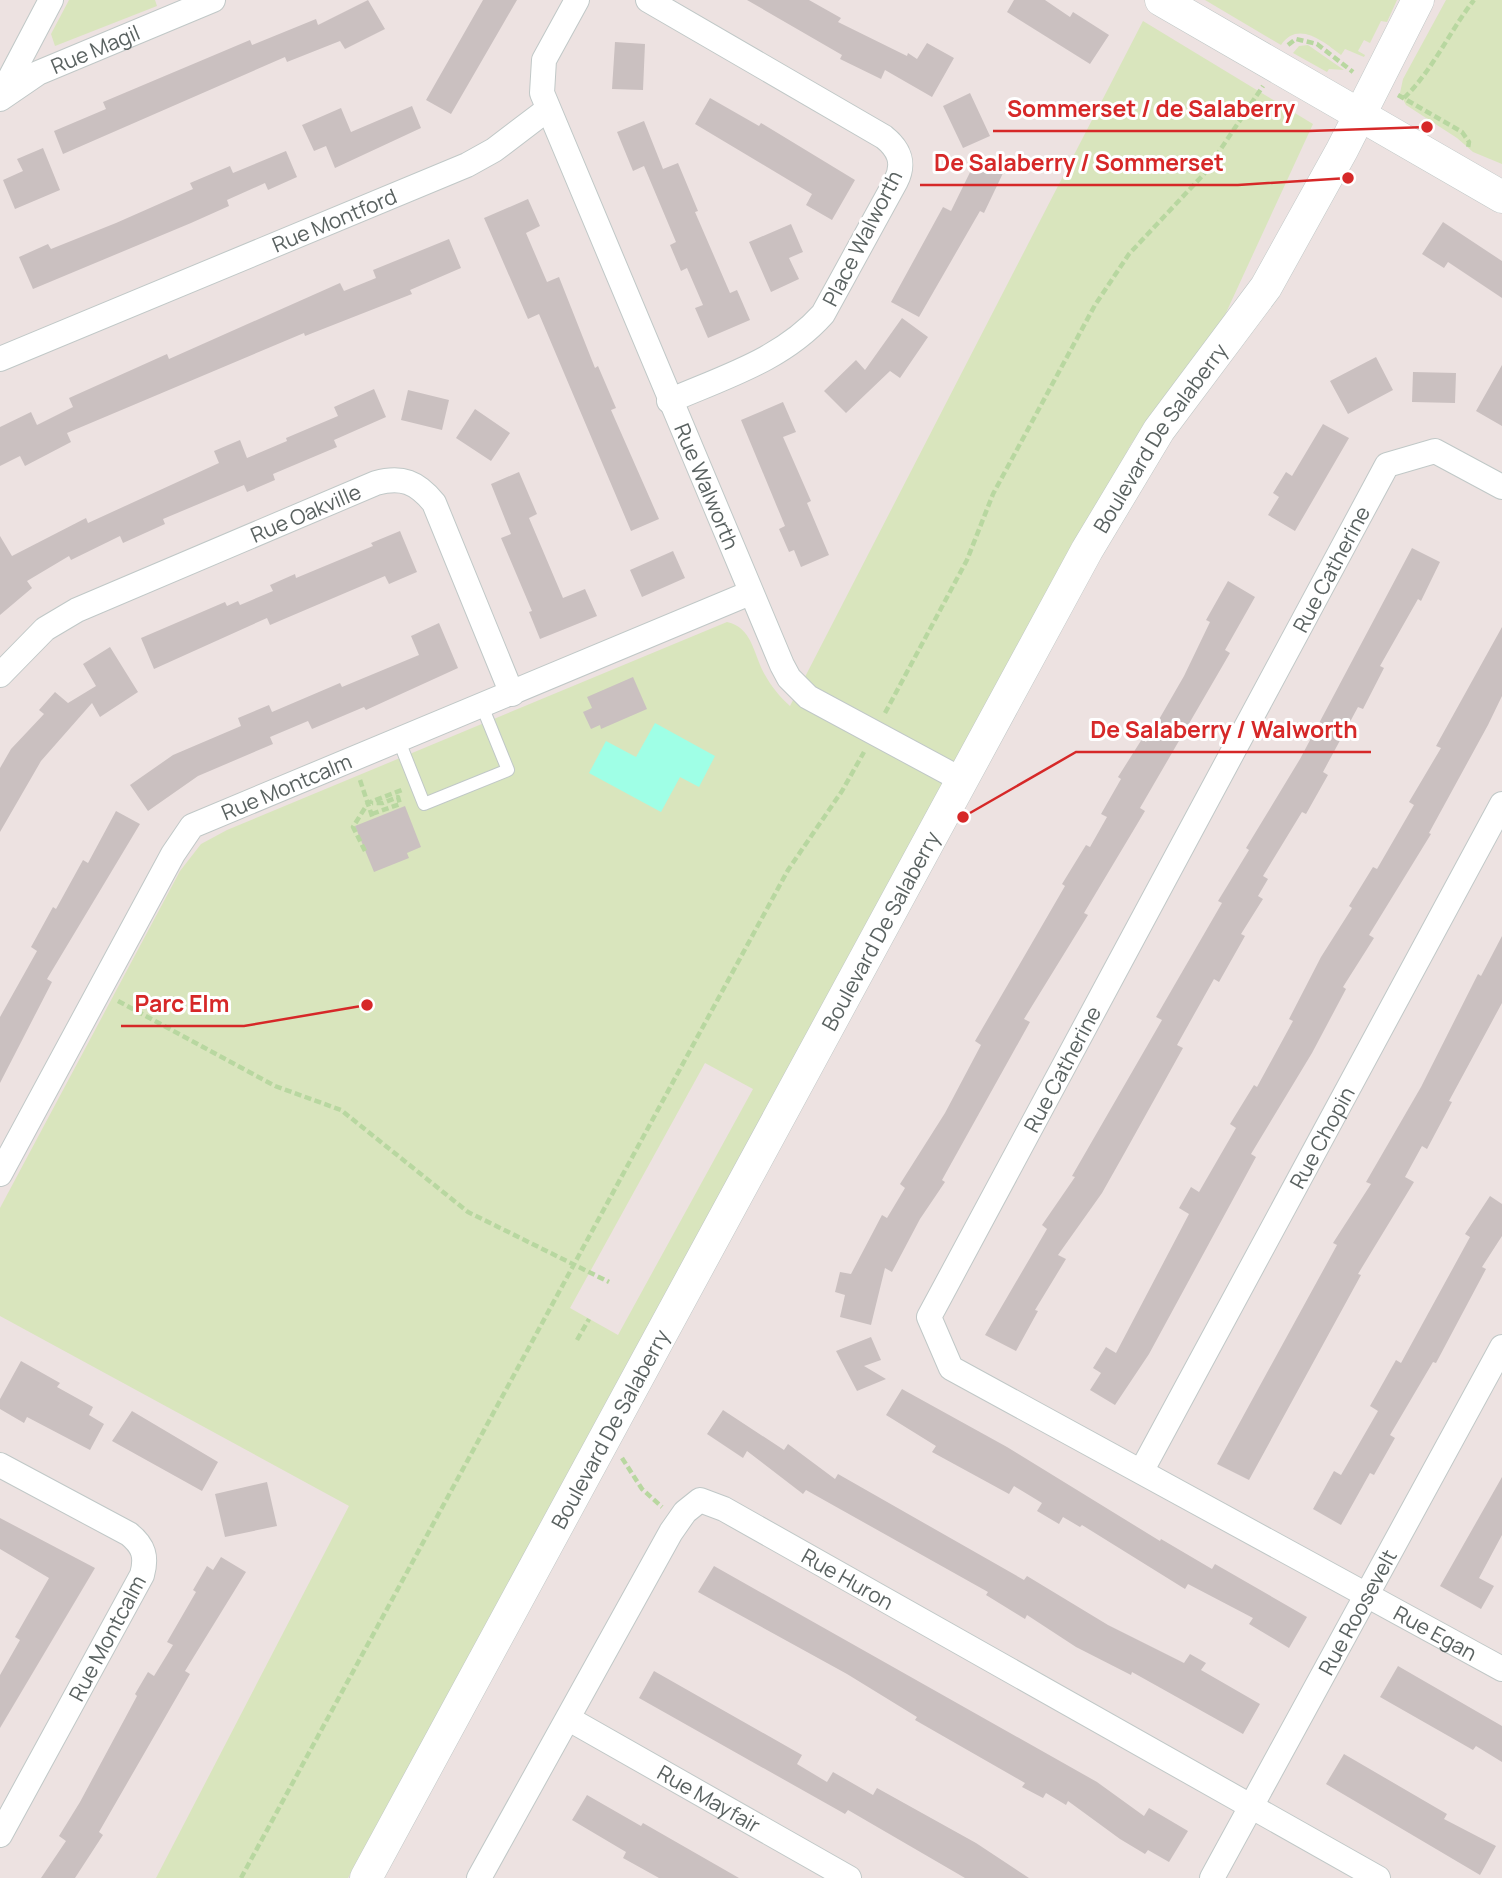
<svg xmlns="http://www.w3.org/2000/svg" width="1502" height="1878" font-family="Manrope,sans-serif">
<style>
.green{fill:#d9e5bd;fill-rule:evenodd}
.water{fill:#9fffe6}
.building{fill:#cac0c0}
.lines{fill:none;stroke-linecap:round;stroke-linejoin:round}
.service-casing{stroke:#c0c8c7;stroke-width:14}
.minor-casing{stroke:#c0c8c7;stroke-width:26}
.tertiary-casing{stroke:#c0c8c7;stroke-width:33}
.path{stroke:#b8d7a0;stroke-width:4.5;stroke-dasharray:7 3.5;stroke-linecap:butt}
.service{stroke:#fff;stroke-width:12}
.minor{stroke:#fff;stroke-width:24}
.tertiary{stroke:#fff;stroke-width:32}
.labels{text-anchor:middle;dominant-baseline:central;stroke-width:6;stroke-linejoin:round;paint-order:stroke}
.street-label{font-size:21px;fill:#5a6261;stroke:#fff}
.leader{fill:none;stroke:#d62828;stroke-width:2.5}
.callout-dot{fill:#d62828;stroke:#fff;stroke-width:2.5}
.callout-label{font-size:23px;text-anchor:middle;font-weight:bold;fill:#d62828;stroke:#fff;stroke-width:6;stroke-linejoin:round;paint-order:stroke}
</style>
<rect width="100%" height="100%" fill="#ede2e1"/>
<path class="green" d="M69 0H155L157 6 55 46 51 34Z
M1205 0H1397L1387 22 1381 21 1370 43 1364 40 1358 51 1365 55 1364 57 1345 49 1341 55C1324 42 1298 20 1281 45Z
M1446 0H1502V164L1473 152 1457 138 1406 105 1400 93 1403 79Z
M1143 21 1313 124 1225 315 1131 444 928 822 773 1096 348 1878H156L349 1506 0 1316V1208L180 871 201 844 227 830 727 622C753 628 753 654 765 675 771 686 780 697 790 706ZM705 1063 753 1089 618 1335 570 1308Z
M1308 45 1344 70 1329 69 1327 72 1293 53 1299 46Z"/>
<path class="water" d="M655 723 715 756 699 787 680 777 661 812 589 773 606 741 636 757Z"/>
<path class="building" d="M368 0 385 29 345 49 340 41 287 62 285 57 63 154 54 131 106 109 103 102 250 40 252 45 316 19 318 25Z
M483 0H517L451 114 426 100Z
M747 0H809L841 18 838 22 907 56 908 53 917 59 927 43 954 58 932 97 885 70 881 79 840 59 842 55Z
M1014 0H1045L1070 17 1073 12 1109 35 1090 64 1007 12Z
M615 42 645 44 643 90 612 89Z
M970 93 990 136 963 148 943 106Z
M710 98 759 126 761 123 855 180 832 220 806 205 812 194 695 124Z
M412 106 421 128 335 168 326 146 314 151 302 125 341 108 351 132Z
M644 121 663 169 678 163 698 211 695 212 730 293 737 290 750 320 708 338 695 308 703 305 687 268 681 271 670 245 676 242 644 166 633 171 617 132Z
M43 148 60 190 15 209 3 180 23 171 17 159Z
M286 151 297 177 268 190 265 183 227 200 229 206 191 223 33 289 19 257 48 244 51 249 116 223 193 189 190 183 230 166 233 173Z
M977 158 1004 171 984 213 980 211 919 317 891 302 943 207 951 211Z
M528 199 540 226 526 233 547 282 559 277 595 368 598 366 616 408 611 410 659 519 631 531 539 314 528 319 484 218Z
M1443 222 1502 261V298L1448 262 1444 268 1422 254Z
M791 224 803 252 789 258 799 279 771 292 749 242Z
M449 239 461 268 410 290 412 294 305 336 304 333 67 433 71 442 25 466 20 456 0 466V427L31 412 37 425 73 407 69 398 167 354 169 359 340 283 344 291 376 278 373 270Z
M902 318 928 337 900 378 890 371 846 413 824 391 856 360 865 370Z
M1376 357 1393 390 1348 414 1330 381Z
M1502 365V426L1476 411Z
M1413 372 1456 373 1455 403 1412 402Z
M374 389 386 417 334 440 337 447 273 474 275 480 247 492 244 485 163 519 165 524 123 543 120 536 71 560 69 556 27 581 32 588 0 615V536L12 556 86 518 88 523 219 463 214 451 240 440 247 458 287 441 286 438 338 416 334 407Z
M408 390 449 400 442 430 401 420Z
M783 402 796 432 783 437 811 501 807 503 829 555 801 567 794 550 789 552 779 529 785 526 741 420Z
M475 409 510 433 491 461 456 438Z
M1323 424 1349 438 1295 531 1268 515 1279 497 1273 493 1286 472 1292 476Z
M519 472 537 514 529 518 563 598 585 589 597 616 540 639 529 612 532 611 501 538 511 534 491 484Z
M400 531 417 572 389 584 385 576 270 625 267 618 154 669 141 638 225 602 227 606 238 601 240 605 273 591 270 585 295 574 296 578 373 546 371 543Z
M1412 548 1440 562 1421 601 1418 599 1380 666 1384 668 1363 709 1358 707 1323 772 1328 775 1306 814 1302 812 1263 876 1268 879 1258 896 1263 899 1241 934 1245 936 1219 982 1214 979 1177 1045 1183 1048 1124 1154 1102 1193 1058 1255 1066 1259 1035 1310 1038 1311 1016 1351 985 1335 1047 1229 1042 1225 1075 1177 1072 1176 1162 1020 1156 1017 1222 903 1218 901 1249 850 1246 848 1300 759Z
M673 551 685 578 642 597 630 570Z
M1228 581 1255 597 1225 650 1230 653 1140 808 1145 811 1084 913 1088 915 1024 1019 1030 1022 942 1180 945 1182 920 1219 892 1272 885 1268 871 1325 840 1317 845 1295 835 1292 840 1272 851 1274 882 1215 887 1218 905 1188 900 1184 945 1113 981 1045 975 1041 1065 886 1062 884 1086 845 1090 847 1107 817 1101 814 1121 779 1118 777 1142 739 1146 742 1184 676 1210 622 1206 620Z
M439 623 458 668 366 710 364 707 312 729 308 721 270 737 273 744 198 776 148 811 130 785 173 755 241 726 238 718 269 705 272 712 340 683 342 687 419 655 411 636Z
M1502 627V696L1488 725 1429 833 1431 834 1369 935 1374 938 1343 987 1346 989 1312 1053 1251 1154 1256 1157 1149 1354 1115 1405 1090 1390 1101 1373 1093 1368 1106 1347 1116 1353 1189 1214 1179 1208 1191 1187 1199 1192 1236 1128 1230 1124 1254 1085 1257 1087 1293 1021 1289 1019 1321 957 1352 908 1349 906 1373 867 1377 869 1414 805 1409 802 1441 748 1436 746Z
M110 647 138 692 100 717 92 703 41 761 0 832V768L11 749 44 714 39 710 55 692 68 703 96 686 83 664Z
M633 677 647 709 601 729 600 725 591 729 583 712 592 708 587 697Z
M405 806 421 847 407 853 409 858 374 872 355 826Z
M116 811 140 824 47 979 52 982 0 1083V1017L37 951 31 947 53 907 56 909 83 860 88 863Z
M1502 936V1003L1449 1101 1452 1102 1427 1149 1422 1146 1405 1177 1414 1182 1358 1274 1361 1275 1249 1480 1217 1464 1337 1245 1333 1243 1371 1184 1366 1182 1421 1087 1478 974 1481 976Z
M1490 1196 1502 1204V1236L1482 1267 1486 1269 1436 1363 1433 1362 1390 1435 1395 1438 1374 1475 1370 1473 1341 1525 1313 1509 1334 1471 1341 1475 1378 1411 1370 1406 1396 1360 1401 1363 1470 1237 1465 1234Z
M871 1337 881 1360 864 1366 886 1379 857 1391 836 1351Z
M21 1361 60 1383 57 1387 93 1407 89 1415 104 1424 90 1450 27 1417 24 1423 0 1409V1399Z
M902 1389 1007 1447 1160 1541 1161 1539 1212 1569 1215 1564 1307 1617 1289 1648 1249 1624 1253 1618 1188 1584 1185 1589 1082 1525 1080 1527 1063 1517 1059 1524 1037 1511 1042 1503 1014 1486 1009 1494 932 1452 936 1446 886 1415Z
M723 1410 784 1450 788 1444 835 1479 838 1474 1024 1580 1027 1576 1108 1625 1184 1663 1190 1654 1206 1663 1201 1670 1260 1704 1243 1734 1132 1672 1131 1675 1076 1647 1027 1615 1025 1619 986 1595 988 1592 806 1490 803 1494 747 1451 743 1458 707 1434Z
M132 1411 218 1462 202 1491 112 1441Z
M1502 1477V1535L1479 1578 1494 1586 1481 1609 1440 1586Z
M267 1482 277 1526 225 1537 215 1494Z
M0 1518 95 1568 0 1728V1675L20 1640 15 1637 49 1578 0 1549Z
M221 1557 246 1572 185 1671 190 1674 99 1832 103 1835 75 1878H41L66 1841 59 1836 80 1802 137 1696 135 1694 148 1672 154 1676 173 1645 167 1642 196 1592 193 1590 207 1566 213 1570Z
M714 1566 1097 1782 1144 1816 1149 1808 1188 1831 1169 1862 1148 1850 1145 1854 1120 1839 1068 1801 1066 1805 1046 1793 1043 1798 1022 1787 1025 1783 915 1720 917 1717 847 1674 698 1592Z
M1398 1666 1502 1726V1762L1476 1746 1473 1750 1380 1697Z
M654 1671 802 1755 797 1764 827 1782 833 1772 873 1795 877 1788 976 1843 1029 1878H965L848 1810 845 1814 639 1698Z
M1344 1754 1447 1814 1444 1819 1496 1846 1480 1875 1326 1784Z
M587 1795 641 1826 643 1823 739 1878H659L623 1858 626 1852 572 1820Z"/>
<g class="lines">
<defs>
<path id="service" d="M399 741 424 804 508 770 482 706"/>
<g id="minor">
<path id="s1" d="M577 0 544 60 542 93 782 665 789 678 808 697 962 780"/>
<path d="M648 0 884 137C899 149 905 163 896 181L823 314C782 360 724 377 669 401"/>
<path d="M1 95 51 0"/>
<path id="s2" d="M0 99 38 73 213 0"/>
<path id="s3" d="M0 359 467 165 494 150 548 109"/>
<path id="s4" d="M1502 487 1435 451 1387 465 929 1317 951 1368 1502 1669"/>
<path id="s5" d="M0 675 45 629 77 610 376 483C402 476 417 482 434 503L512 694"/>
<path id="s6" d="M0 1174 173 854 192 826 750 593"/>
<path d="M0 1465 129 1534C144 1546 147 1557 142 1575L0 1835"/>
<path id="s7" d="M1142 1470 1502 804"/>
<path id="s8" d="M569 1719 849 1878"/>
<path id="s9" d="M479 1878 671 1532 685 1512 700 1500 724 1509 1378 1878"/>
<path id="s10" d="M1212 1878 1502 1347"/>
</g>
<g id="tertiary">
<path d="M1161 0 1502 197"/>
<path id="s11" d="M366 1878 1087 550 1159 430 1266 287 1342 150 1418 0"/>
</g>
</defs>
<use href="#service" class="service-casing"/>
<use href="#minor" class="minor-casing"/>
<use href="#tertiary" class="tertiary-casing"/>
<path class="path" d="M1288 45 1296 39 1317 44 1353 72
M1398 95 1462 132 1469 142 1468 148
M1404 98C1433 70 1449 32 1474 0
M885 713 967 560 993 494 1095 305 1129 254 1204 174 1263 86
M360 780 373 819
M372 814 400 804 398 797 383 803H372
M365 851 353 827 368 803 402 790
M118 1001 275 1086 341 1110 468 1212 609 1282
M577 1340 589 1319
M622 1458 642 1489 662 1507
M241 1878 788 870 842 791 864 752"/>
<use href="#service" class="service"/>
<use href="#minor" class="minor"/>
<use href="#tertiary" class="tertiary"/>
</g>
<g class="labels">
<g class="street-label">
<text stroke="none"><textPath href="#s2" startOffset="108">Rue Magil</textPath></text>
<text stroke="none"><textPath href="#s3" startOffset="362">Rue Montford</textPath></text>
<text transform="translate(862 238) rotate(-63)">Place Walworth</text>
<text stroke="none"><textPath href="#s11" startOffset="1645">Boulevard De Salaberry</textPath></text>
<text stroke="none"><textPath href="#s1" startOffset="528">Rue Walworth</textPath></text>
<text stroke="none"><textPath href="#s5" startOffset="350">Rue Oakville</textPath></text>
<text transform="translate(1331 569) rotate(-62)">Rue Catherine</text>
<text stroke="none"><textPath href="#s6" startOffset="500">Rue Montcalm</textPath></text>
<text stroke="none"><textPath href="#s11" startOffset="1078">Boulevard De Salaberry</textPath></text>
<text transform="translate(1062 1069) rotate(-62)">Rue Catherine</text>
<text stroke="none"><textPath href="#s7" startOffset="378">Rue Chopin</textPath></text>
<text stroke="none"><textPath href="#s11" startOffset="511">Boulevard De Salaberry</textPath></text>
<text stroke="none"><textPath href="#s9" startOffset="607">Rue Huron</textPath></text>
<text stroke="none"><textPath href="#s10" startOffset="303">Rue Roosevelt</textPath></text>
<text stroke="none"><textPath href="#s4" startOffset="1701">Rue Egan</textPath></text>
<text transform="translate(107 1638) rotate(-62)">Rue Montcalm</text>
<text stroke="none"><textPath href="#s8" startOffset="161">Rue Mayfair</textPath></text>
</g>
</g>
<path class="leader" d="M1427 127L1309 131H993M1348 178L1238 185H920M963 817L1076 752H1371M367 1005L244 1026H121"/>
<g class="callout-dot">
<circle cx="1427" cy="127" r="7"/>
<circle cx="1348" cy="178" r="7"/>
<circle cx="963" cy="817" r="7"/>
<circle cx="367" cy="1005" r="7"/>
</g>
<g class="callout-label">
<text x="1151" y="117">Sommerset / de Salaberry</text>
<text x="1079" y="171">De Salaberry / Sommerset</text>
<text x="1224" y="738">De Salaberry / Walworth</text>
<text x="182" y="1012">Parc Elm</text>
</g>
</svg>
